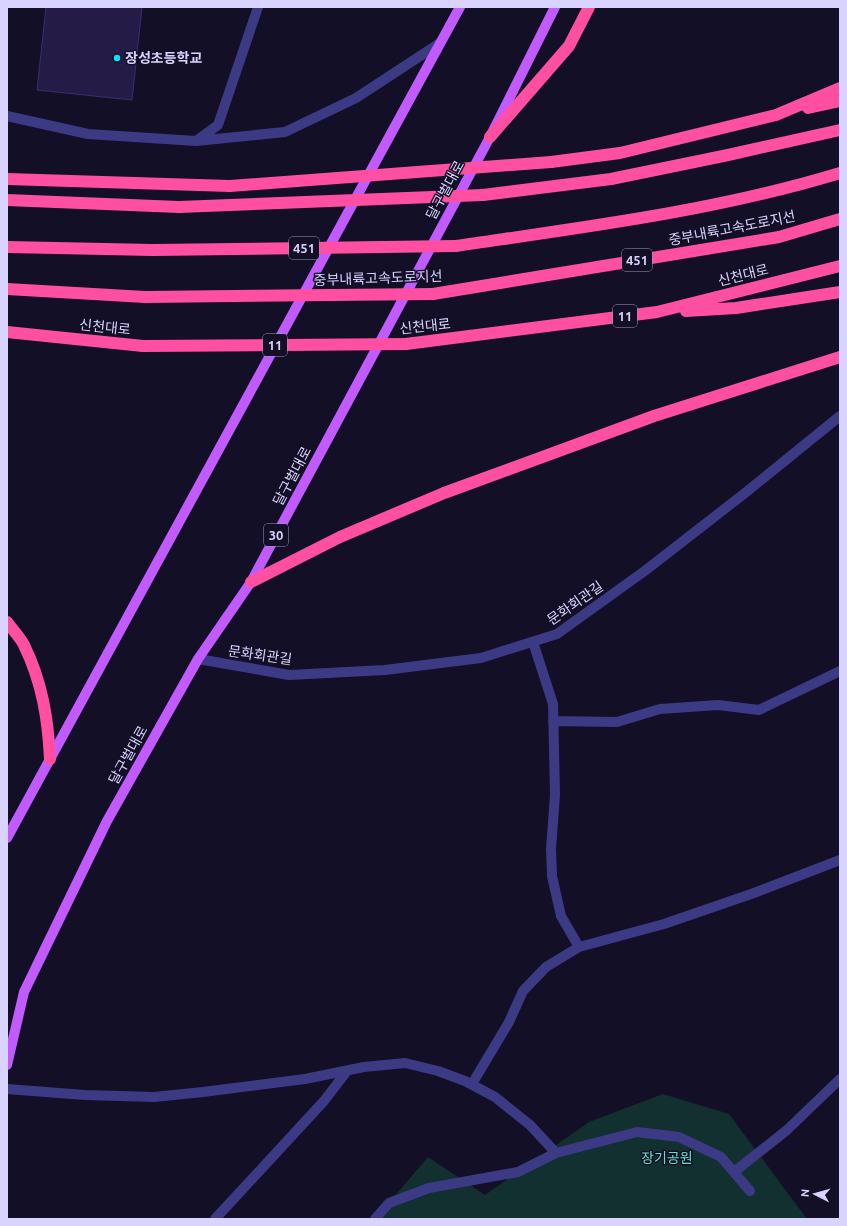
<svg xmlns="http://www.w3.org/2000/svg" width="847" height="1226" font-family="Ubuntu,'Noto Sans KR',sans-serif">
<style>
.green{fill:#12302f}
.building{fill:#241b47;stroke:#3b2d73}
.lines{fill:none;stroke-linecap:round;stroke-linejoin:round}
.minor{stroke:#3d3a85;stroke-width:10}
.major{stroke:#c25bff;stroke-width:10}
.highway{stroke:#ff4fa3;stroke-width:12}
.highway-bridge{stroke:#ff4fa3;stroke-width:12}
.poi-dot{fill:#00e5ff;stroke:#130f26;stroke-width:1.5}
.labels{text-anchor:middle;dominant-baseline:central;stroke-width:3;stroke-linejoin:round;paint-order:stroke}
.shield{fill:#130f26;stroke:#9e99be;stroke-width:1}
.shield-label{font-size:13px;font-weight:bold;fill:#d9d4ff}
.poi-label{font-size:14px;font-weight:bold;fill:#d9d4ff;stroke:#130f26;text-anchor:start}
.street-label{font-size:14px;fill:#d9d4ff;stroke:#130f26}
.park-label{font-size:14px;fill:#5fe0c0;stroke:#130f26}
</style>
<rect width="100%" height="100%" fill="#130f26"/>
<path class="green" d="M663 1094 729 1114 807 1219H375L428 1157 485 1195 589 1122Z"/>
<path class="building" d="M46 7H142L132 100 37 90Z"/>
<g class="lines">
<path class="minor" d="M7 116 88 134 196 141 218 125 258 7
M196 141 285 132 356 98 440 43
M533 642 553 704 555 795 551 849 552 876 561 916 579 947
M198 659 289 675 385 670 481 658 557 634 646 570 745 493 840 416
M553 721 617 722 660 709 718 705 759 710 840 671
M472 1084 509 1022 523 991 546 967 579 947 664 924 754 893 840 860
M7 1089 85 1095 154 1097 203 1092 305 1079 364 1067 405 1063 438 1071 465 1081 495 1097 530 1125 556 1153
M734 1172 787 1130 840 1079
M215 1219 324 1101 347 1071
M375 1219 389 1203 429 1188 518 1172 556 1153 637 1132 679 1137 721 1157 750 1191"/>
<path class="major" d="M7 838 460 7
M7 1065 24 992 107 821 198 659 251 582 490 137 555 7"/>
<path class="highway" d="M808 108 840 101
M490 137 569 46 589 7
M551 162 620 153 776 115 840 88
M7 179 230 186
M483 195 611 179 728 155 840 130
M7 200 179 207
M456 246C585 227 715 211 840 173
M7 247 153 250
M7 289 145 297
M433 294 779 237 840 219
M686 311 736 308 840 292
M7 332 143 346
M406 344 657 312 840 266
M251 582 340 537 444 493 654 416 840 357
M7 622C12 629 20 637 24 645 42 682 48 718 50 759"/>
<path class="highway-bridge" d="M230 186 551 162
M179 207 483 195
M153 250 456 246
M145 297 433 294
M143 346 406 344"/>
</g>
<circle class="poi-dot" cx="117" cy="58" r="4"/>
<g class="labels">
<g class="shield">
<rect x="289" y="237" width="30" height="22" rx="3"/>
<rect x="622" y="249" width="30" height="22" rx="3"/>
<rect x="613" y="305" width="24" height="22" rx="3"/>
<rect x="263" y="334" width="24" height="22" rx="3"/>
<rect x="264" y="524" width="24" height="22" rx="3"/>
</g>
<g class="shield-label">
<text x="304" y="248">451</text>
<text x="637" y="260">451</text>
<text x="625" y="316">11</text>
<text x="275" y="345">11</text>
<text x="276" y="535">30</text>
</g>
<g class="poi-label">
<text x="125" y="58">장성초등학교</text>
</g>
<g class="street-label">
<text transform="translate(445 190) rotate(-62)">달구벌대로</text>
<text transform="translate(732 228) rotate(-11)">중부내륙고속도로지선</text>
<text transform="translate(743 275) rotate(-14)">신천대로</text>
<text transform="translate(378 278) rotate(-2)">중부내륙고속도로지선</text>
<text transform="translate(425 326) rotate(-6)">신천대로</text>
<text transform="translate(105 327) rotate(6)">신천대로</text>
<text transform="translate(292 476) rotate(-62)">달구벌대로</text>
<text transform="translate(575 603) rotate(-35)">문화회관길</text>
<text transform="translate(260 655) rotate(8)">문화회관길</text>
<text transform="translate(128 755) rotate(-61)">달구벌대로</text>
</g>
<g class="park-label">
<text x="667" y="1158">장기공원</text>
</g>
</g>
<rect width="847" height="1226" fill="none" stroke="#d9d4ff" stroke-width="16"/>
<g transform="translate(815 1194) rotate(276)" stroke="#130f26" stroke-width="3" paint-order="stroke">
<path d="M0-3L7 15L0 10L-7 15Z" fill="#d9d4ff"/>
<text y="-6" font-size="11" font-weight="bold" text-anchor="middle" fill="#d9d4ff">N</text>
</g>
</svg>
